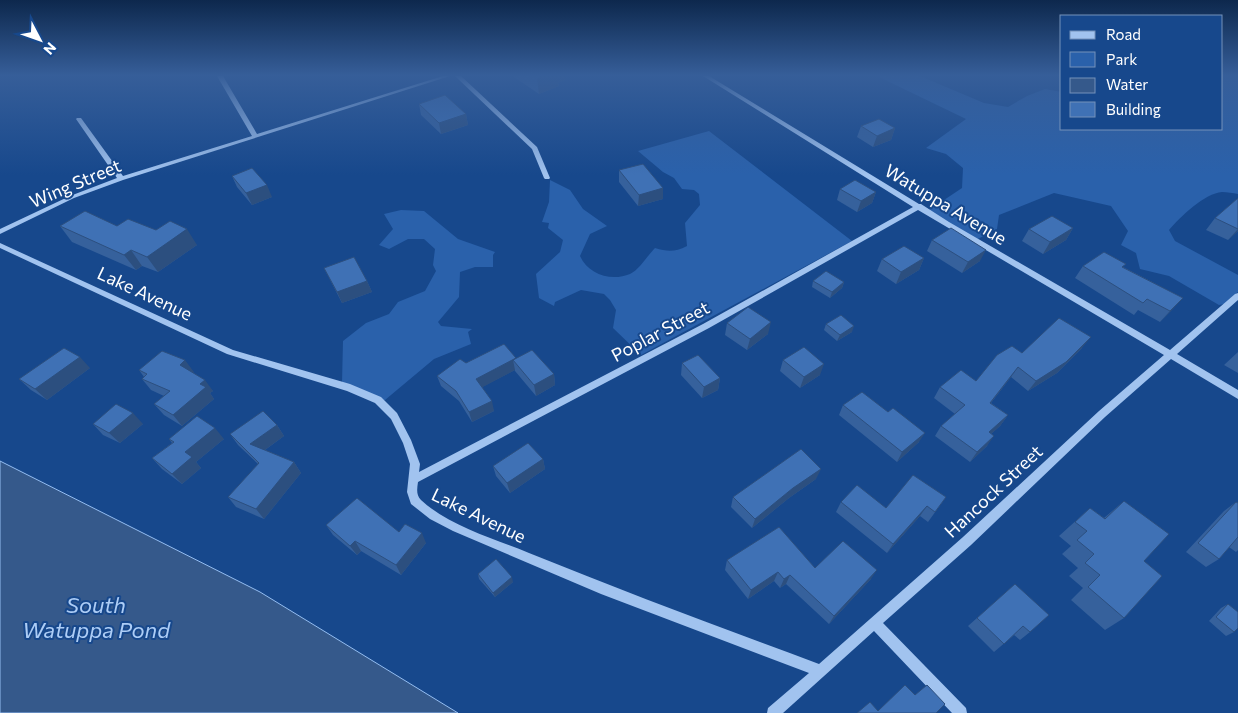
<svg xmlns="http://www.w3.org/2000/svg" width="1238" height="713" font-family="Commissioner,sans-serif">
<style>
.green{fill:#2a61ab}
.water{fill:#35598b;stroke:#94bdf1}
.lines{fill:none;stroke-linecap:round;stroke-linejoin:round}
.minor{fill:#a1c3ef;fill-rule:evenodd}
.wall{fill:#36619c}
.shaded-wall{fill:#2c4f7f}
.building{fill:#3f71b5;stroke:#2c4f7f}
.labels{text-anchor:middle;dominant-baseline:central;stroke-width:4;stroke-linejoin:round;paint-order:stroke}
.street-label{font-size:18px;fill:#fff;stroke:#17488c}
.near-water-label{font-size:22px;font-style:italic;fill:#adcdf6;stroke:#17488c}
</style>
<rect width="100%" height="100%" fill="#17488c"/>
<path class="green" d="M877 76H920L984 103 1008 107 1027 96 1045 89 1062 92V129H1222V76H1238V194C1233 193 1227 192 1222 192 1205 193 1180 217 1169 230L1175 241 1238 275V292L1224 304 1219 305 1169 276 1140 269 1136 253 1121 245 1128 231 1111 206 1054 193 999 215 997 229 974 241 926 212 962 188 963 168 946 154 926 148 966 119Z
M709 131 852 241 641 355 613 328 616 310 610 300 604 294 581 290 555 302 554 306 539 298 536 274 560 252 563 240 548 228 549 223 542 222 549 202 550 180 570 190 583 209 607 226 590 234 580 256C588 274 611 282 630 274 639 270 648 255 655 248 668 252 675 252 687 246L685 223 700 205 699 194 694 190 682 189 674 178 663 172 638 151Z
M401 210 424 211 458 239 495 252 493 255V267H475L460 272 459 297 438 322 441 326 472 329 468 332 471 344 434 359 385 400H378L342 383 343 341 366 323 389 314 398 302 425 291 436 271 433 265 435 249 424 239H408L389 249 379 245 393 229 384 214Z"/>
<path class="water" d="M0 461 260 592 458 713H0Z"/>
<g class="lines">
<path class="minor" d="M217 76H223L257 134 443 76H450L123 180 74 198 0 234V229L70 196 117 178 76 119 77 118H81L123 176 252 136Z
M455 76H461L537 147 550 178 549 179H545L544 178 532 149Z
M703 76H709L919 204H921L949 222 1170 350 1235 294 1238 293V300L1177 354 1238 390V399L1171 359 1105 417 971 545 883 623 966 708 967 713H952L874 631 783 713H767L768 708 809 673 601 594 453 531 430 519 411 504 407 492 410 464 403 443 391 419 375 403 347 391 227 354 0 248V243L233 350 350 384 381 397 397 413 411 440 420 464 419 472 703 324 913 207ZM918 210 1164 355 1099 411 963 537 819 664C722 628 625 592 529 553 495 539 449 526 421 500 416 495 417 489 418 482L709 328Z"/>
</g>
<path class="wall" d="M514 76H565V80L558 83 559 86 539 94 514 77Z
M419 104 466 114 468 125 441 134 421 115Z
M861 126 895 128 891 140 873 147 857 137Z
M619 170 663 188V199L638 206 619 182Z
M232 176 272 197 252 205 237 187Z
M840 189 876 192 872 203 857 212 837 200Z
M1238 198V231L1228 240 1206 230 1215 218Z
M60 226H117L156 230 197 245 158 272 142 266 136 270 72 242Z
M1073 228 1066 240 1043 254 1022 241 1029 229Z
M932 240 980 261 962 273 927 251Z
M924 258 919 270 896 284 877 271 882 259Z
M1083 266 1123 267 1183 298 1160 322 1138 310 1134 315 1075 278Z
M324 268 367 281 372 292 342 303Z
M813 281 844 282 842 288 830 298 812 287Z
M727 323 768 334 747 350 725 335Z
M826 324 852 332 837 341 824 330Z
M1082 348 1057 373 1028 391 1011 377 991 403 1008 415 1000 426 991 434 987 446 970 462 935 436 941 426 955 414 934 398 940 387 976 381 1022 353Z
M1238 352V373L1224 365Z
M516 358 554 374 555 385 536 396 515 371V370L482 387 494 411 472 422 459 401 441 386 437 376Z
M783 360 820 375 800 388 780 371Z
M682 363 720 378 718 390 702 398 681 375Z
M90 368 47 400 31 390 19 379Z
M139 370 194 372 192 373 213 391 210 393 214 399 182 426 164 415 154 404 164 396 151 390 142 379 144 377Z
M843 405 919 442 897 462 839 415Z
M93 424H143L120 443 103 435Z
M277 425 284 436 265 450 294 462 301 473 264 519 236 507 228 497 258 464 238 445 230 434Z
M169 439H224L196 462 201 468 182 484 162 469 152 458 172 443Z
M543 459 545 469 510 493 496 476 493 466Z
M816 479 789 498 752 528 731 507 733 497Z
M946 497 928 522 920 516 887 553 836 512 841 502 886 508Z
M1124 501 1144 561 1124 618 1105 630 1071 600 1083 588 1069 576 1078 568 1062 554 1071 546 1059 536 1090 508 1104 518Z
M1236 502 1238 503V550L1236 552 1229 547 1219 559 1206 567 1186 552 1224 511Z
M326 525 399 532 426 543 401 575 361 551 357 555 333 535Z
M727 560 815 568 871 579 829 624 786 584 780 588 774 581 748 599 725 570Z
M478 574 513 582 495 597 479 579Z
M1015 584 1030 632 1020 640 1014 635 994 652 968 626Z
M1228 604 1234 632 1226 636 1209 621 1221 608Z"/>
<path class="shaded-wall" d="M543 76H565V80L558 83 559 86 539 94 537 78Z
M466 114 468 125 441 134 439 123Z
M895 128 891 140 873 147 877 136Z
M267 185 272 197 252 205 246 193Z
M663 188V199L638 206 639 195Z
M876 192 872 203 857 212 861 201Z
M1073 228 1066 240 1043 254 1050 242Z
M187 229 197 245 158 272 147 257Z
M1238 229V231L1228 240Z
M131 250 142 266 136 270 124 255Z
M986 250 980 261 962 273 968 262Z
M924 258 919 270 896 284 901 272Z
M367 281 372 292 342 303 337 292Z
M844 282 842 288 830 298 832 292Z
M1183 298 1173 309 1160 322 1170 311Z
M771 322 768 334 747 350 750 339Z
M854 326 852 332 837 341 840 335Z
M1091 337 1082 348 1057 373 1028 391 1036 381Z
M80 357 90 368 47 400 35 389Z
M516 358 513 360 515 370 479 389 476 379Z
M185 360 194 372 188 376 180 365Z
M824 364 820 375 800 388 804 377Z
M1018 367 1011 377 983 413 990 403Z
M554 374 555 385 536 396 534 385Z
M720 378 718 390 702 398 704 387Z
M205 380 213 391 210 393 214 399 182 426 173 415 200 384Z
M492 401 494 411 472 422 469 412Z
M133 413 143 424 120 443 109 433Z
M1008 415 1000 426 982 442 989 432Z
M277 425 284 436 258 455 250 444Z
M215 428 224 439 196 462 201 468 182 484 172 474 185 452Z
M925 433 919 442 897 462 902 452Z
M994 436 987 446 970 462 977 452Z
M543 459 545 469 510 493 507 483Z
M294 462 301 473 264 519 256 509Z
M821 469 816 479 789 498 752 528 755 519 793 488Z
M927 506 920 516 887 553 893 544Z
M422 533 426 543 401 575 396 565Z
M355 541 361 551 357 555 350 546Z
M877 570 871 579 829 624 834 616Z
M778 572 774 581 748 599 751 590Z
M790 575 786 584 780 588 784 579Z
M512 577 513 582 495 597 493 593Z"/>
<path class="building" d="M534 76H543L537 78Z
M445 95 466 114 439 123 419 104Z
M879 119 895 128 877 136 861 126Z
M643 164 663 188 639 195 619 170Z
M252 168 267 185 246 193 232 176Z
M855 180 876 192 861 201 840 189Z
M1238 198V229L1215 218Z
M85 211 117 226 128 219 156 230 170 221 187 229 147 257 131 250 124 255 60 226Z
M1052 216 1073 228 1050 242 1029 229Z
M951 228 986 250 968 262 932 240Z
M904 246 924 258 901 272 882 259Z
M1104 252 1126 264 1122 267 1183 298 1170 311 1147 299 1143 303 1083 266Z
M354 257 367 281 337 292 324 268Z
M826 271 844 282 832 292 813 281Z
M748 307 771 322 750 339 727 323Z
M841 315 854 326 840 335 826 324Z
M1059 318 1091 337 1066 362 1036 381 1018 367 990 403 1008 415 989 432 994 436 977 452 941 426 965 405 940 387 961 370 976 381 997 355 1012 346 1022 353Z
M504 344 516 358 476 379 492 401 469 412 456 391 437 376 460 359 466 363Z
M804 347 824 364 804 377 783 360Z
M64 348 80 357 35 389 19 379Z
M532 350 554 374 534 385 513 360Z
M162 351 185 360 180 365 205 380 200 384 206 387 173 415 154 404 170 391 142 379 147 374 139 370Z
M698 355 720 378 704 387 682 363Z
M862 392 888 412 893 408 925 433 902 452 843 405Z
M116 404 133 413 109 433 93 424Z
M263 411 277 425 250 444 294 462 256 509 228 497 259 463 230 434Z
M197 416 215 428 185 452 192 457 172 474 152 458 174 442 169 439Z
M528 443 543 459 507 483 493 466Z
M801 449 821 469 793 488 755 519 733 497Z
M913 475 946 497 935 512 927 506 893 544 841 502 857 485 886 508Z
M357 498 399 532 405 524 422 533 396 565 355 541 350 546 326 525Z
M1124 501 1169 534 1144 561 1162 576 1124 618 1088 587 1100 575 1085 563 1094 554 1077 540 1087 531 1075 522 1090 508 1105 519Z
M1236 502 1238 503V537L1219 559 1198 543Z
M779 527 815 568 843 541 877 570 834 616 790 575 784 579 778 572 751 590 727 560Z
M496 559 512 577 493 593 478 574Z
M1015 584 1049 615 1030 632 1023 626 1004 644 977 618Z
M1228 604 1238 612V628L1234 632 1216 617Z
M905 685 915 695 927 685 945 704 936 713H857L870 702 878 711Z"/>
<linearGradient id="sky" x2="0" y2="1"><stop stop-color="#0d284d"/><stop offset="0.43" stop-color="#365e99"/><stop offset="1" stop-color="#365e99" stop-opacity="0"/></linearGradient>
<rect width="1238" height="175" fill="url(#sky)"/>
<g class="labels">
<g class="street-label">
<text transform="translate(75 183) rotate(-23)">Wing Street</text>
<text transform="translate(946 204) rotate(31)">Watuppa Avenue</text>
<text transform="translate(145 293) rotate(25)">Lake Avenue</text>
<text transform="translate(660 331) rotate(-28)">Poplar Street</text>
<text transform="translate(993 491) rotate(-43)">Hancock Street</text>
<text transform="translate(479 515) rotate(26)">Lake Avenue</text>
</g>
<g class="near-water-label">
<text x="96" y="604">South<tspan x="96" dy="25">Watuppa Pond</tspan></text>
</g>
</g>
<rect x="1060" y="15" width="162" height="115" fill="#17488c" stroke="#7491ba"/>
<rect x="1070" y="31" width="25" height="8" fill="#a1c3ef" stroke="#7491ba"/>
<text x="1106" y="40" font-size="15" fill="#ffffff">Road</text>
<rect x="1070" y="52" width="25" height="15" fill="#2a61ab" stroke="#7491ba"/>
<text x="1106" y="65" font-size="15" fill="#ffffff">Park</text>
<rect x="1070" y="78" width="25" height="15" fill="#35598b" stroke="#7491ba"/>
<text x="1106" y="90" font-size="15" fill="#ffffff">Water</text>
<rect x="1070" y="102" width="25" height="15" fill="#3f71b5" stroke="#7491ba"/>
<text x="1106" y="115" font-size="15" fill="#ffffff">Building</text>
<g transform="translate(40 40) rotate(131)" stroke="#17488c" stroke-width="4" paint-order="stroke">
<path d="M0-4L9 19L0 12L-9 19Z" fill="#ffffff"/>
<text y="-8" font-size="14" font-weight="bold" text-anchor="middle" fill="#ffffff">N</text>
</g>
</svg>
